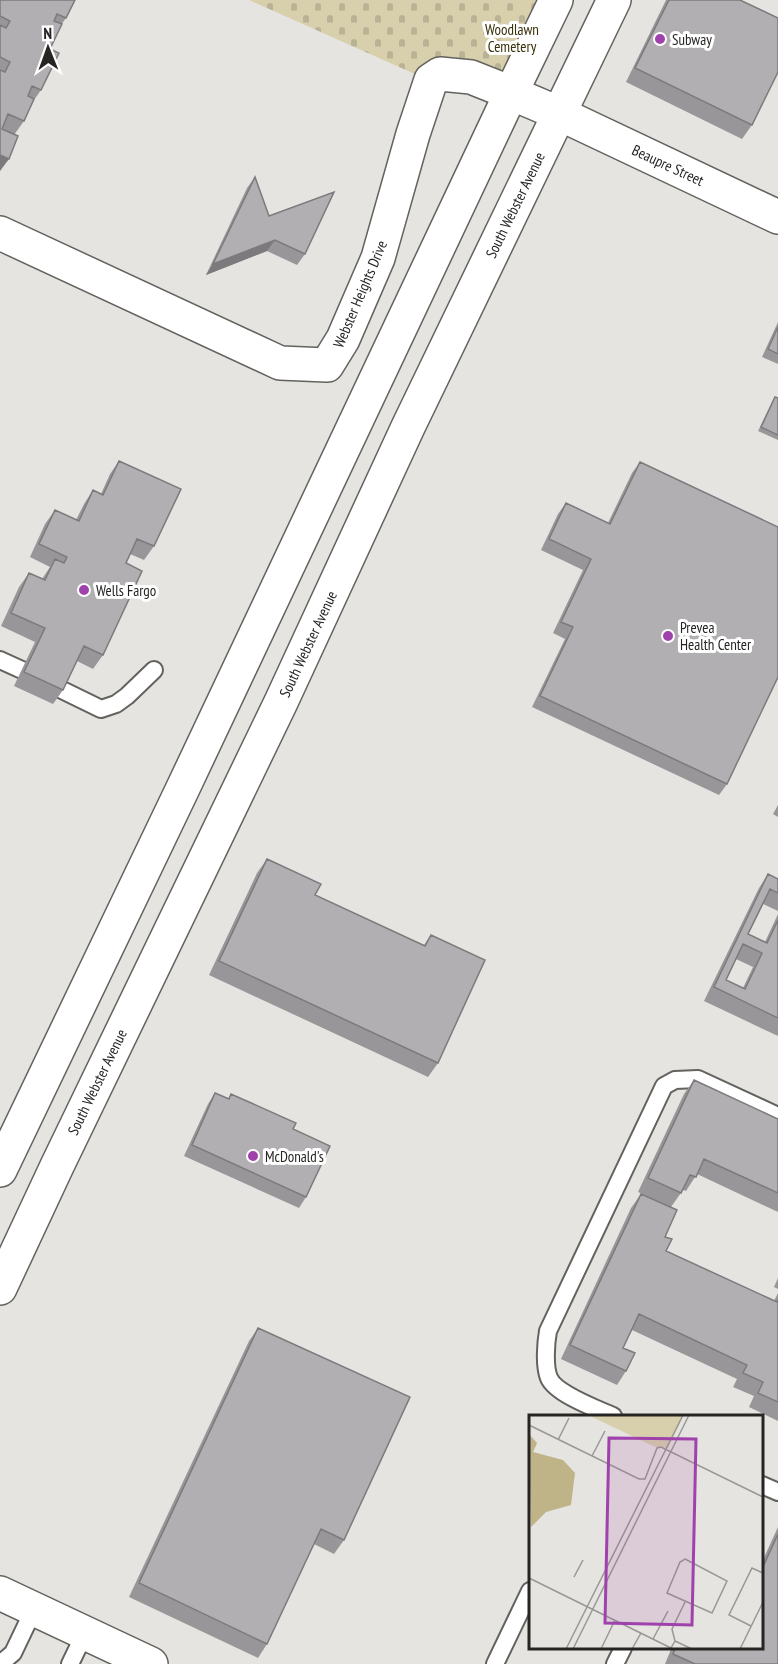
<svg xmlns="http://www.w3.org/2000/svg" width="778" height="1664" font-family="'PT Sans Narrow',sans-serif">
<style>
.cemetery{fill:url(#cemetery-stones)}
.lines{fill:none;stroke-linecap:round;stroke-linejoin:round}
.service-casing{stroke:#63625e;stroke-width:20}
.minor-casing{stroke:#63625e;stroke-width:36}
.secondary-casing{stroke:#63625e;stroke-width:36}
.service{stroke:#fff;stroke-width:16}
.minor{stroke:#fff;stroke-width:33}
.secondary{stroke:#fff;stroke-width:33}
.wall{fill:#999699;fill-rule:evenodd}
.shaded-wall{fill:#7d7a7d}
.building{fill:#b2afb2;stroke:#7d7a7d;stroke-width:1.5;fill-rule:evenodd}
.poi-dot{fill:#9f42ab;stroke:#fff;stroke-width:2}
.labels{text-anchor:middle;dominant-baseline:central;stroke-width:6;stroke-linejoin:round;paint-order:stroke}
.park-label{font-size:15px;fill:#383009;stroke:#fff}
.poi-label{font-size:15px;fill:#262524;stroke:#fff;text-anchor:start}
.street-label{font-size:15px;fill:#262524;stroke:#fff}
.inset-road{fill:none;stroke:#999895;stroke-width:1.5}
.view{fill:#9f42ab;fill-opacity:0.15;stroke:#9f42ab;stroke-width:3}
.inset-edge{fill:none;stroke:#262524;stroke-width:3}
</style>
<defs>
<pattern id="cemetery-stones" width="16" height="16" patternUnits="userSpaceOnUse" patternTransform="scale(1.5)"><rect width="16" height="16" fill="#d8d0ad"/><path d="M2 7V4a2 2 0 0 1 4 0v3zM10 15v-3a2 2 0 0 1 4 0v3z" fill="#b9b295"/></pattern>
</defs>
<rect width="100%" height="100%" fill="#e5e4e0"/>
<path class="cemetery" d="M249 0H572L531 84 417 75Z"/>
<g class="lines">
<defs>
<path id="service" d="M0 660 22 670
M60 689 101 709 116 704 127 696 154 670
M613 1416C597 1409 556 1394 549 1378 544 1366 546 1342 548 1331L664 1086 675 1080 698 1079 778 1116
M762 1485 778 1492
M0 1664 13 1653 34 1609
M70 1664 85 1633
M495 1664 530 1591
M615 1664 623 1648"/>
<path id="minor" d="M0 233 280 363 327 365 343 339 378 258 413 134 431 80 440 74 471 77 511 93 558 113 778 217
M0 1593 151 1664"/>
<path id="secondary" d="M0 1170 183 788 511 93 556 0
M0 1288 57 1166 281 702 408 427 614 0"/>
</defs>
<use href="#service" class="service-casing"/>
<use href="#minor" class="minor-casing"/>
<use href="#secondary" class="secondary-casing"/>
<use href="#service" class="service"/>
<use href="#minor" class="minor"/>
<use href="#secondary" class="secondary"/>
</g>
<path class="wall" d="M0 0H75L66 18 61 25 50 49 41 90 32 103 24 121 14 135 0 171Z
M666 0H740L752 125 742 139 626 82Z
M255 177 269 216 305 254 297 265 267 251 206 275 247 188Z
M778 322V364L762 357Z
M775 397 778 398V440L758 431Z
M119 461 154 546 144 560 130 554 126 563 103 655 93 669 77 661 63 690 53 704 14 686 35 642 1 626 19 587 29 573 42 579 50 567 30 557 45 524 55 510 76 520 84 504 93 490 101 494 110 474Z
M640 462 727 784 719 795 532 707 565 639 553 633 583 570 541 550 558 514 566 503 608 523 632 473Z
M778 805V817L773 814Z
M267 859 315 895 424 945 431 935 438 1063 428 1077 209 975 257 873Z
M768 874 778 879V911L763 904 748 934 765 942 778 914V1036L704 1001 759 888ZM736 959 753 967 743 988 726 980Z
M694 1080 778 1119V1212L697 1174 686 1191 683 1190 671 1207 638 1192 684 1094Z
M215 1093 228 1099 231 1094 293 1129 306 1197 299 1208 184 1156 208 1104Z
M641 1194 665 1237 666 1251 774 1301 778 1293V1421L749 1407 754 1396 733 1387 737 1379 632 1330 623 1348 626 1371 617 1385 561 1359 631 1208Z
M778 1278V1289L774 1287Z
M258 1328 344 1540 334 1554 314 1544 267 1644 258 1658 129 1597 249 1341Z
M778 1527V1664H665L672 1647H762V1562Z"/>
<path class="shaded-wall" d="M0 155 9 159 0 171Z
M275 240 267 251 206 275 213 264Z"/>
<path class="building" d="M0 0H75L66 18 57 14 54 21 62 24 50 49 59 53 41 90 32 86 28 96 34 99 24 121 8 114 2 129 18 136 9 159 0 155V70L5 72 10 62 0 57V25L6 28 10 21 0 16Z
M669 0H740L778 18V72L752 125 635 68Z
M255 177 269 216 334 192 305 254 275 240 213 264Z
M778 327V354L768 349Z
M775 397 778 398V435L761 427Z
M119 461 181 489 154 546 137 539 126 563 142 571 103 655 84 646 63 690 24 672 45 628 11 613 29 573 45 580 55 559 64 563 67 557 39 544 55 510 79 521 93 490 103 495Z
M640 462 778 527V677L727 784 540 696 573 627 561 622 591 559 549 539 566 503 610 524Z
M267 859 321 884 315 895 425 946 431 935 485 960 438 1063 219 961Z
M768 874 778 879V893L770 889 748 934 767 943 778 920V1018L714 987ZM743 944 762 953 745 989 726 980Z
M694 1080 778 1119V1193L704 1159 696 1177 690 1175 681 1193 648 1178Z
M215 1093 229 1099 231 1094 296 1123 293 1129 330 1146 306 1197 192 1145Z
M641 1194 677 1210 665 1237 672 1239 666 1251 777 1302 778 1300V1402L758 1393 763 1382 743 1373 747 1365 639 1314 623 1348 635 1353 626 1371 570 1345Z
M258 1328 410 1397 344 1540 321 1529 267 1644 139 1583Z
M778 1534V1664H695L673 1654 676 1647H762V1569Z"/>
<g class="poi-dot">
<circle cx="660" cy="39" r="6"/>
<circle cx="84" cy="590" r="6"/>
<circle cx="668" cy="636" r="6"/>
<circle cx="253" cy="1156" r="6"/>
</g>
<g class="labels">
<g class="park-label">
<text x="512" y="29">Woodlawn<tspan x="512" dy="17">Cemetery</tspan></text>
</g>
<g class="poi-label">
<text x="672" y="39">Subway</text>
<text x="96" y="590">Wells Fargo</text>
<text x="680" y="627">Prevea<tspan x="680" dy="17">Health Center</tspan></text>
<text x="265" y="1156">McDonald's</text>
</g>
<g class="street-label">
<text transform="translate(668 165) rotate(25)">Beaupre Street</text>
<text transform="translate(515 205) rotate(-64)">South Webster Avenue</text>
<text transform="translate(360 294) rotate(-67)">Webster Heights Drive</text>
<text transform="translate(308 644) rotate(-65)">South Webster Avenue</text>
<text transform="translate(97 1082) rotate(-64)">South Webster Avenue</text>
</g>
</g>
<g transform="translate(529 1415)">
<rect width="234" height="234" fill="#e5e4e0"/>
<path d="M0 19 8 28 4 37 34 45 46 58 42 90 17 97 2 112Z" fill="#bfb487"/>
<path d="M59 0H155L139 33 126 32Z" fill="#d8d0ad"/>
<path class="inset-road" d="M0 10 110 64H116L128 33 132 32 234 82M29 25 40 3M63 41 76 16M156 144 198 166 183 198 138 178 151 147ZM45 162 54 145M0 163 144 234M222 211 200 200 223 153 234 158M124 224 139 196M146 226 163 234M142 233 146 226 143 214 156 187M37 234 154 0M44 234 160 0M72 234 86 205M103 234 112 218M211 234 234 187"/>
<path class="view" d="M80 23 167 24 163 210 76 208Z"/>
<rect width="234" height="234" class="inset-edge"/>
</g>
<g transform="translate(48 48) rotate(359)" stroke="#ffffff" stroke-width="4.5" paint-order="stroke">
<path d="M0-4.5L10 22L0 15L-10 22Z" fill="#262524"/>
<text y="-9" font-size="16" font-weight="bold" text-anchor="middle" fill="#262524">N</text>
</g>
</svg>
